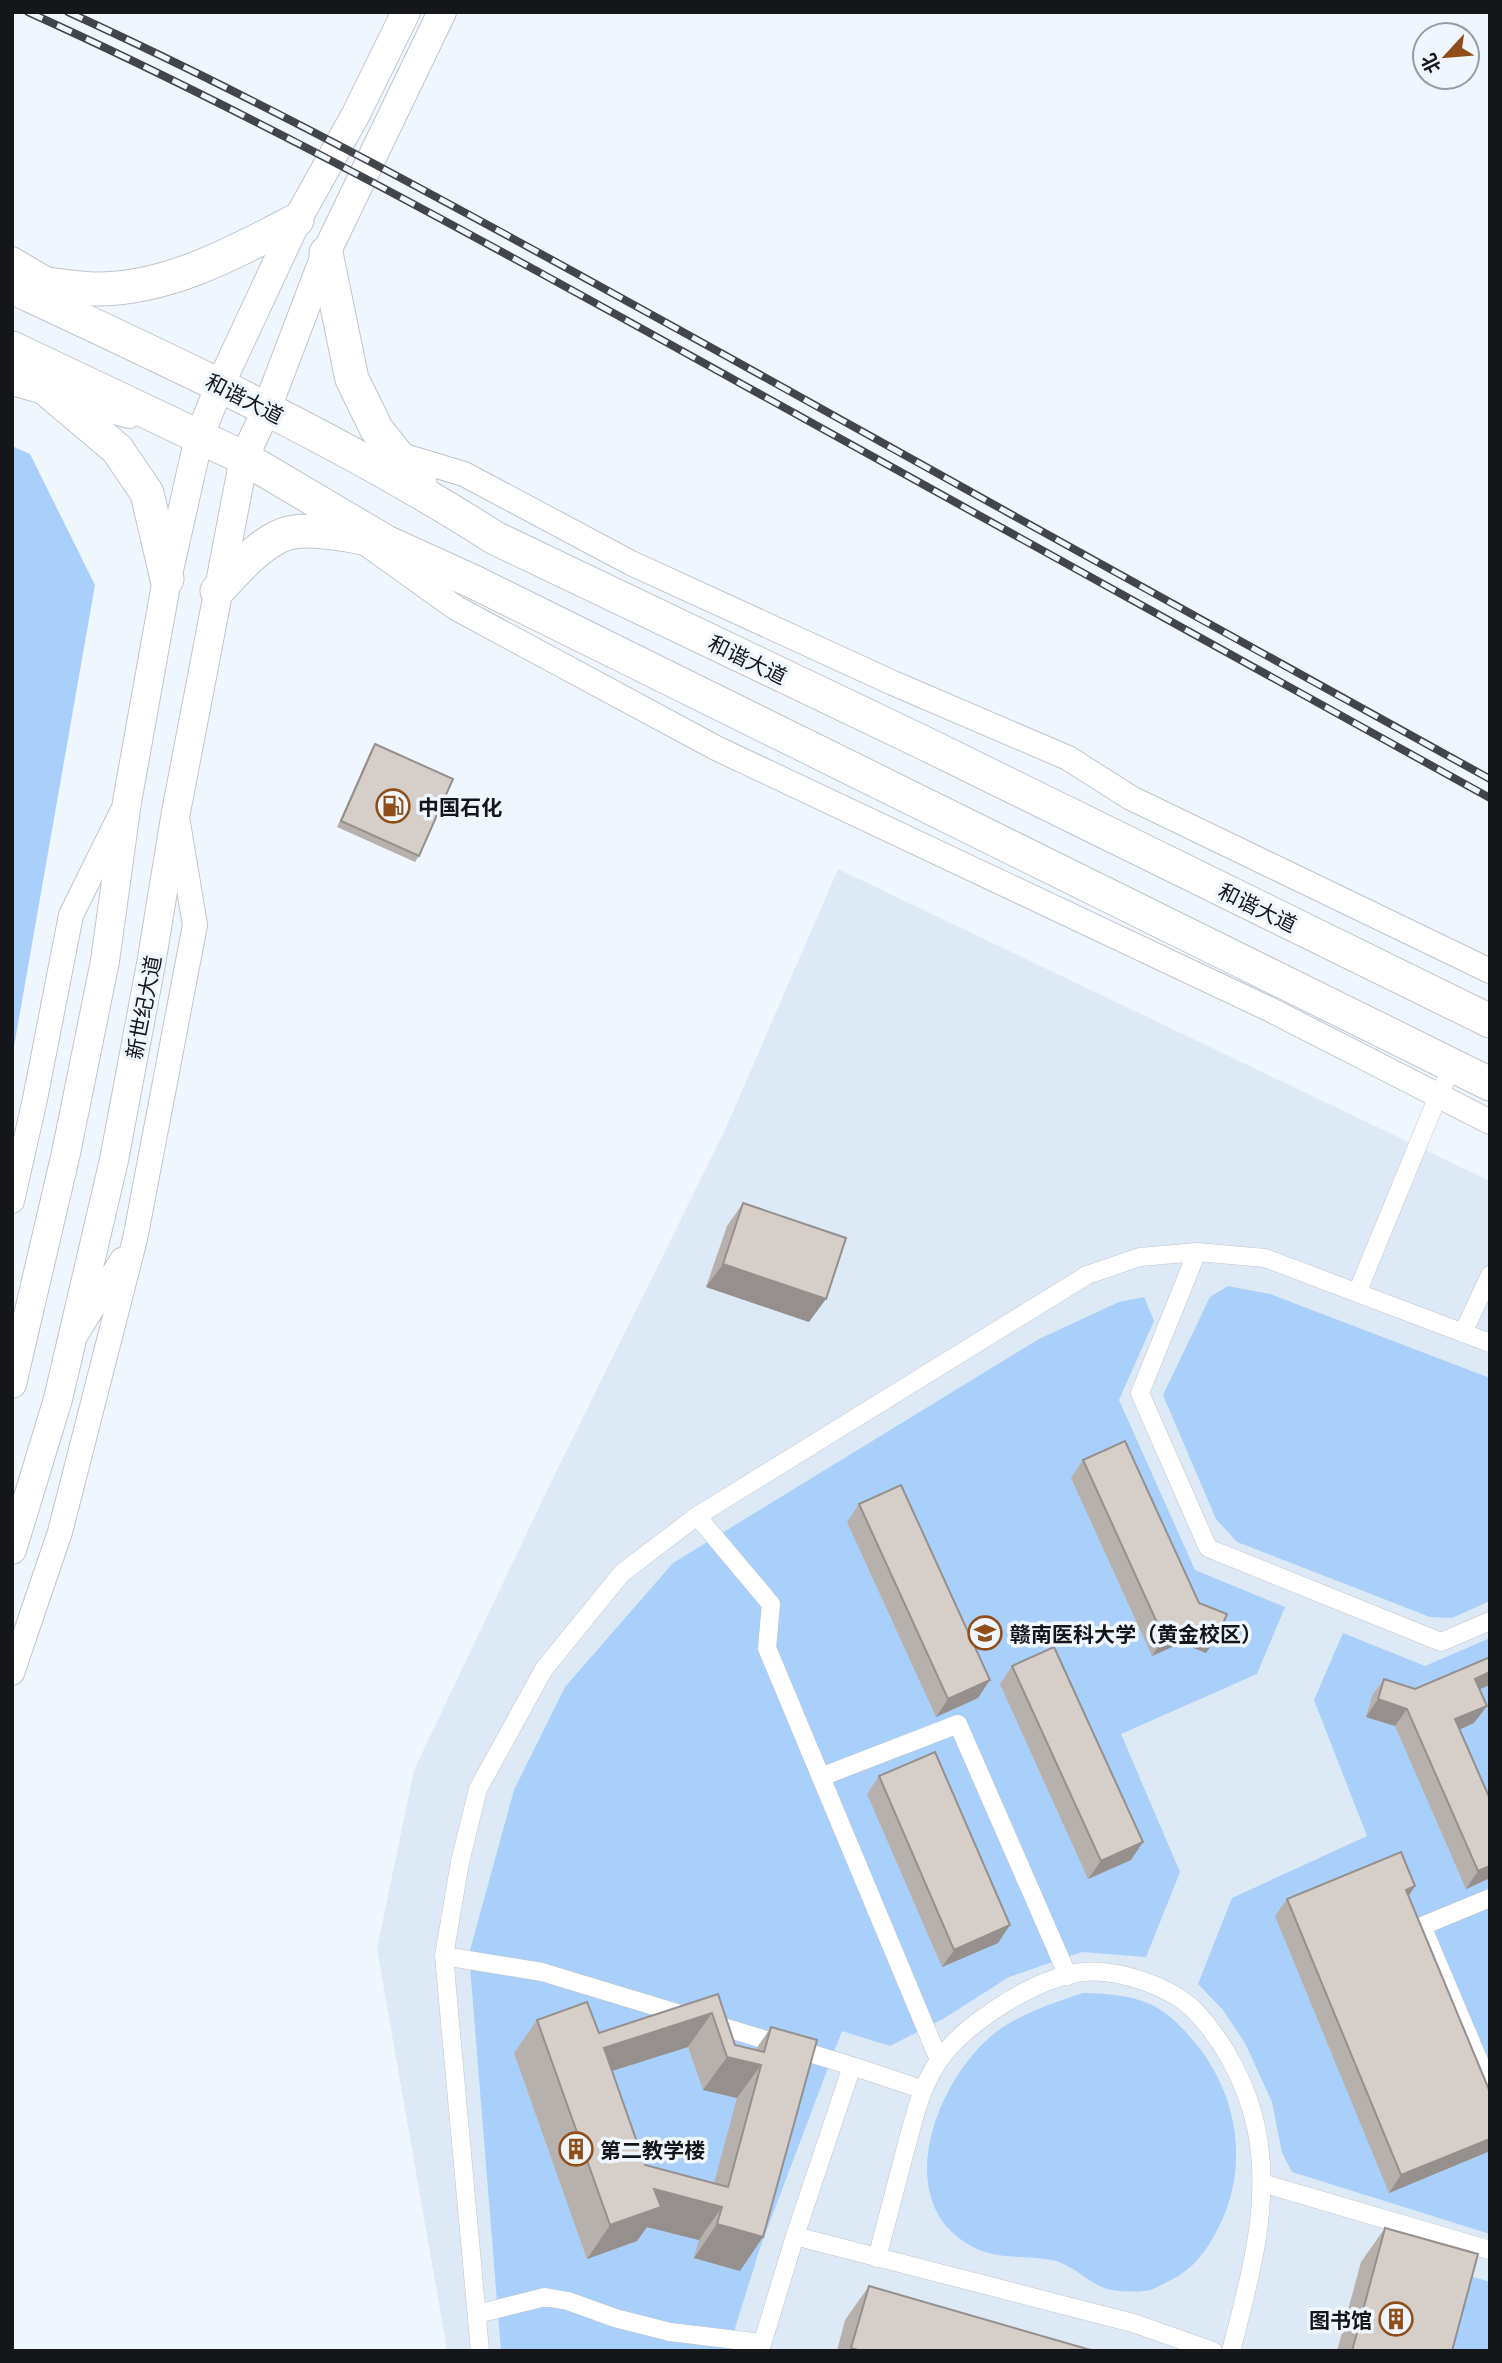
<svg xmlns="http://www.w3.org/2000/svg" width="1502" height="2363" font-family="Barlow,'Noto Sans SC',sans-serif">
<style>
.built{fill:#dee9f6}
.green{fill:#a9d0fa}
.lines{fill:none;stroke-linecap:round;stroke-linejoin:round}
.street-casing{stroke:#c0c5cc;stroke-width:19}
.secondary-casing{stroke:#c0c5cc;stroke-width:26}
.primary-casing{stroke:#c0c5cc;stroke-width:30}
.highway-casing{stroke:#c0c5cc;stroke-width:35}
.street{stroke:#fff;stroke-width:18}
.secondary{stroke:#fff;stroke-width:24}
.primary{stroke:#fff;stroke-width:28}
.highway{stroke:#fff;stroke-width:33}
.rail-casing{stroke:#424549;stroke-width:8}
.rail{stroke:#f0f6fd;stroke-width:5;stroke-dasharray:16;stroke-linecap:butt}
.wall{fill:#b7b1ad;fill-rule:evenodd}
.shaded-wall{fill:#95908d}
.building{fill:#d5cec9;stroke:#95908d;stroke-width:2;fill-rule:evenodd}
.labels{text-anchor:middle;dominant-baseline:central;stroke-width:7;stroke-linejoin:round;paint-order:stroke}
.street-label{font-size:21px;fill:#141619;stroke:#f0f6fd}
.poi-label{font-size:21px;font-weight:bold;fill:#141619;stroke:#f0f6fd;text-anchor:start}
</style>
<rect width="100%" height="100%" fill="#f0f6fd"/>
<path class="built" d="M838 869 1490 1181V2351H445L446 2344 377 1949 414 1770 553 1478 725 1130Z"/>
<path class="green" d="M12 446 30 454 95 585 12 1058Z
M1228 1286 1270 1294 1490 1378V1601L1452 1618 1430 1617 1237 1542 1216 1519 1163 1395 1210 1297Z
M1144 1297 1154 1321 1119 1400 1195 1570 1285 1607 1257 1674 1121 1734 1180 1872 1146 1957 1082 1952 1009 1977 943 2019 890 2046 842 2031 760 2248 728 2351H501L469 1954 514 1790 565 1687 673 1563 1039 1339 1119 1302Z
M1343 1633 1425 1666 1490 1638V2234L1292 2172 1282 2153 1272 2102 1245 2043 1223 2010 1198 1984 1232 1898 1367 1836 1314 1700Z
M1083 1993C1107 1994 1127 1994 1150 2004 1169 2013 1184 2029 1197 2045 1240 2099 1250 2173 1215 2234 1205 2253 1192 2269 1173 2279 1164 2283 1153 2291 1144 2291 1131 2292 1114 2292 1102 2287 1086 2280 1073 2266 1056 2261 1028 2254 999 2261 973 2247 888 2203 936 2079 996 2032 1018 2015 1055 2002 1083 1993Z
M1470 2276 1490 2282V2351H1451Z"/>
<g class="lines">
<defs>
<path id="street" d="M1197 1252 1140 1393 1208 1548 1441 1642 1490 1621
M1357 1293 1438 1096 1453 1066
M1463 1333 1490 1275
M697 1516 771 1604 767 1648 939 2060
M821 1777 958 1724 1068 1976
M1490 1898 1422 1926 1490 2087
M444 1956 542 1972 852 2066 795 2236 760 2351
M852 2066 921 2089
M1262 2183 1490 2250
M795 2236 1133 2323 1213 2351
M877 2258C886 2224 895 2190 904 2155 913 2123 919 2090 938 2062 955 2037 980 2019 1005 2003 1028 1989 1057 1975 1083 1972 1117 1968 1172 1987 1195 2011 1225 2042 1247 2086 1256 2127 1272 2201 1250 2279 1231 2351
M477 2314 545 2297 568 2301 615 2318 670 2332 762 2343
M480 2351 444 1956 460 1862 478 1789 544 1669 622 1573 697 1516 1087 1275 1140 1257 1197 1252 1265 1258 1490 1343"/>
<path id="secondary" d="M12 259 49 281
M12 383 129 416
M394 453 464 474 631 563 893 683 1068 758 1131 798 1490 971
M368 545 456 608 716 748 1269 1009 1490 1122
M12 1201 35 1099 71 915 122 812
M77 1333 122 1260
M12 1673 60 1532 135 1239 195 925 178 823"/>
<path id="primary" d="M12 1384 66 1153 105 961 127 802 167 579 199 437 220 385 297 220 356 114 406 12
M12 1550 58 1399 114 1160 151 964 176 812 244 458 267 408 326 253 442 12"/>
<path id="highway" d="M326 253 352 379 377 430 420 484
M19 280C45 283 73 289 100 289 171 288 235 252 297 220
M12 287C177 364 342 440 495 538L924 743 1490 1021
M12 348 244 458 386 542 476 583 1490 1084
M14 362 117 449 147 493 167 579
M217 591C236 572 254 549 278 537 299 525 341 534 364 538"/>
</defs>
<use href="#street" class="street-casing"/>
<use href="#secondary" class="secondary-casing"/>
<use href="#primary" class="primary-casing"/>
<use href="#highway" class="highway-casing"/>
<use href="#street" class="street"/>
<use href="#secondary" class="secondary"/>
<use href="#primary" class="primary"/>
<use href="#highway" class="highway"/>
<defs>
<path id="rail" d="M28 12C271 122 505 253 738 382 989 521 1239 659 1490 798
M68 12C294 115 512 238 730 358 983 499 1236 639 1490 779"/>
</defs>
<use href="#rail" class="rail-casing"/>
<use href="#rail" class="rail"/>
</g>
<path class="wall" d="M375 744 419 856 415 862 337 827 371 750Z
M743 1203 809 1322 706 1287 727 1226Z
M1083 1460 1206 1653 1181 1643 1152 1656 1071 1478Z
M859 1504 978 1698 936 1717 847 1522Z
M1490 1657V1685L1479 1689 1474 1723 1459 1730 1490 1799V1878L1466 1889 1395 1726 1366 1717 1372 1696 1384 1679 1415 1689Z
M1012 1666 1131 1860 1088 1879 1000 1684Z
M879 1776 1010 1925 998 1943 942 1967 867 1794Z
M1415 1886 1409 1896 1490 2092V2151L1389 2193 1275 1916 1287 1899Z
M718 1994 735 2045 756 2049 771 2027 740 2271 694 2258 699 2240 647 2227 637 2241 587 2259 514 2053 537 2020 599 2033ZM688 2047 703 2090 737 2098 714 2183 645 2165 612 2071Z
M1385 2228 1452 2351H1337L1361 2262Z
M869 2286 1094 2351H837L845 2320Z"/>
<path class="shaded-wall" d="M723 1264 826 1299 809 1322 706 1287Z
M1193 1626 1218 1636 1206 1653 1181 1643 1152 1656 1164 1638Z
M1490 1672V1685L1462 1696 1475 1679Z
M990 1680 978 1698 936 1717 948 1699Z
M1378 1699 1407 1709 1395 1726 1366 1717Z
M1487 1706 1474 1723 1443 1737 1455 1719Z
M1143 1842 1131 1860 1088 1879 1101 1861Z
M1490 1866V1878L1466 1889 1478 1871Z
M1415 1886 1403 1904 1406 1890Z
M1010 1925 998 1943 942 1967 954 1950Z
M712 2013 688 2047 580 2081 604 2048Z
M727 2057 761 2065 737 2098 703 2090Z
M1490 2139V2151L1389 2193 1401 2175Z
M654 2189 722 2207 699 2240 647 2227 637 2241 587 2259 610 2225Z
M717 2224 763 2237 740 2271 694 2258Z"/>
<path class="building" d="M375 744 453 779 419 856 341 821Z
M743 1203 846 1238 826 1299 723 1264Z
M1125 1441 1199 1603 1227 1614 1218 1636 1193 1626 1164 1638 1083 1460Z
M901 1485 990 1680 948 1699 859 1504Z
M1054 1647 1143 1842 1101 1861 1012 1666Z
M1490 1657V1672L1475 1679 1487 1706 1455 1719 1490 1799V1866L1478 1871 1407 1709 1378 1699 1384 1679 1415 1689Z
M935 1752 1010 1925 954 1950 879 1776Z
M1401 1852 1415 1886 1406 1890 1490 2092V2139L1401 2175 1287 1899Z
M718 1994 735 2045 764 2052 771 2027 817 2040 763 2237 717 2224 722 2207 654 2189 661 2207 610 2225 537 2020 587 2002 599 2033ZM712 2013 727 2057 761 2065 728 2187 645 2165 604 2048Z
M1385 2228 1478 2254 1452 2351H1352Z
M869 2286 1094 2351H861L851 2348Z"/>
<defs>
<symbol id="fuel-ring" viewBox="-11 -11 22 22"><circle r="9.5" fill="#f0f6fd" stroke="#904e1a" stroke-width="1.5"/><path d="M-5.5-6h7V0h2V4h1.3V-2.5L3-4.5l.8-.8L6-3V5H2.5V1h-1V6h-7ZM-4.2-4.7v3.2H.2V-4.7Z" fill="#904e1a"/></symbol>
<symbol id="university-ring" viewBox="-11 -11 22 22"><circle r="9.5" fill="#f0f6fd" stroke="#904e1a" stroke-width="1.5"/><path d="M0-5L7-2L0 1L-7-2ZM-4 1L0 2.5L4 1V4Q0 6-4 4Z" fill="#904e1a"/></symbol>
<symbol id="building-ring" viewBox="-11 -11 22 22"><circle r="9.5" fill="#f0f6fd" stroke="#904e1a" stroke-width="1.5"/><path d="M-4-6H4V6H1V3H-1V6H-4ZM-2.5-4.3h1.7v1.8h-1.7ZM.8-4.3h1.7v1.8H.8ZM-2.5-1h1.7V.8h-1.7ZM.8-1h1.7V.8H.8Z" fill="#904e1a"/></symbol>
</defs>
<g fill-rule="evenodd">
<use href="#fuel-ring" x="374" y="787" width="38" height="38"/>
<use href="#university-ring" x="966" y="1614" width="38" height="38"/>
<use href="#building-ring" x="557" y="2130" width="38" height="38"/>
<use href="#building-ring" x="1377" y="2300" width="38" height="38"/>
</g>
<g class="labels">
<g class="street-label">
<text transform="translate(245 398) rotate(27)">和谐大道</text>
<text transform="translate(748 659) rotate(26)">和谐大道</text>
<text transform="translate(1258 907) rotate(26)">和谐大道</text>
<text transform="translate(143 1007) rotate(-79)">新世纪大道</text>
</g>
<g class="poi-label">
<text x="418" y="806">中国石化</text>
<text x="1010" y="1633">赣南医科大学（黄金校区）</text>
<text x="600" y="2149">第二教学楼</text>
<text x="1372" y="2319" text-anchor="end">图书馆</text>
</g>
</g>
<rect width="1502" height="2363" fill="none" stroke="#141619" stroke-width="28"/>
<g transform="translate(1446 56) rotate(244)"><circle r="33" fill="#f0f6fd" stroke="#989ca2" stroke-width="2"/>
<path d="M0-5L12 26L0 18L-12 26Z" fill="#904e1a"/>
<text y="-10" font-size="19" font-weight="bold" text-anchor="middle" fill="#141619">北</text>
</g>
</svg>
